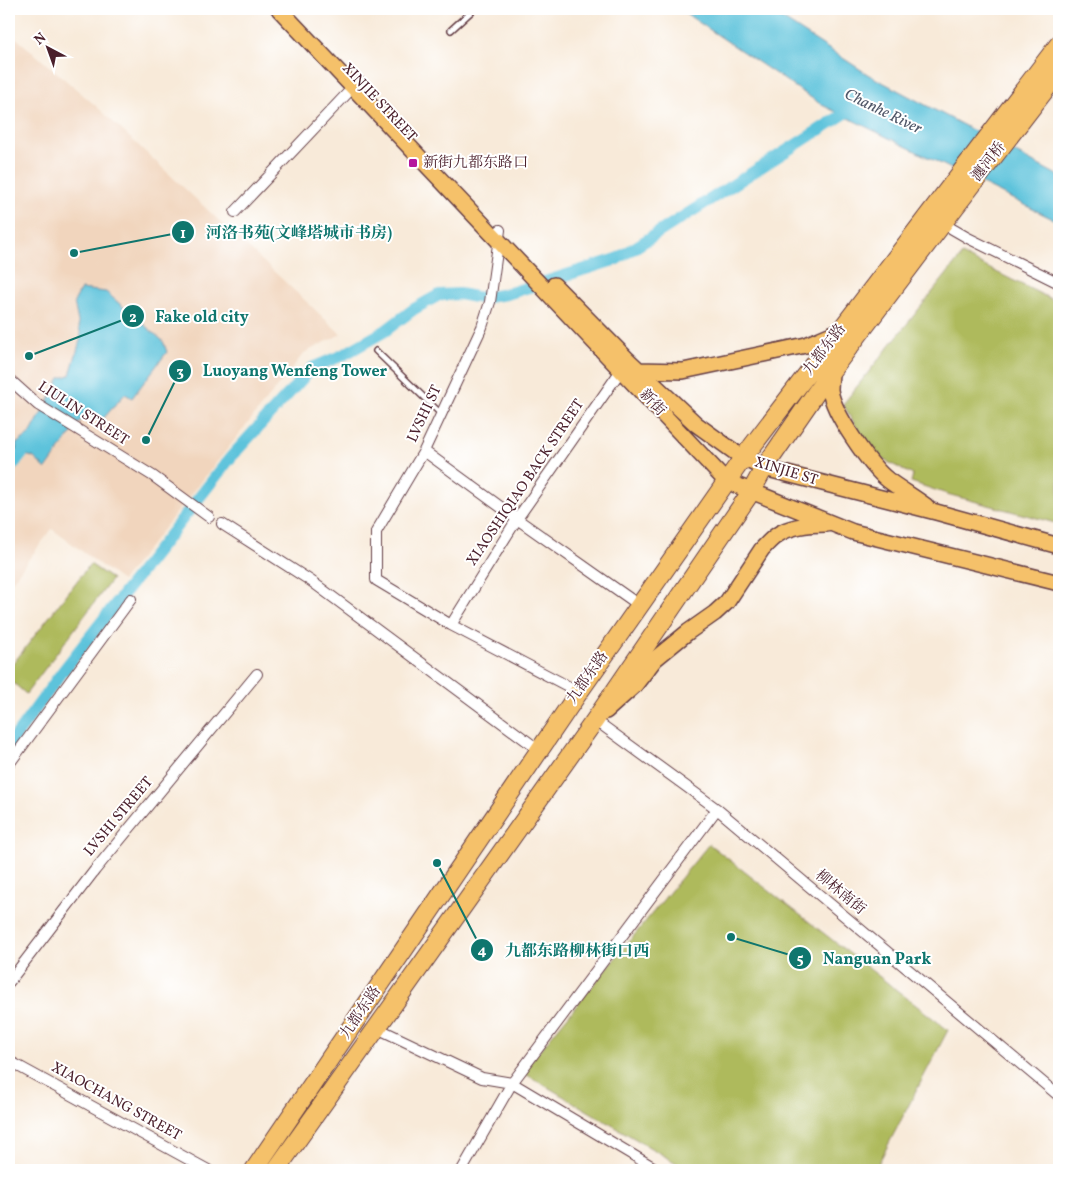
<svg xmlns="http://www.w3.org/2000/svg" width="1068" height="1179" font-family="Vollkorn,'Noto Serif SC',serif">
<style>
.built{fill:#f1d5bd}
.green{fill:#aeba5c;stroke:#7c6c44}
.water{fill:#5dc3db;stroke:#547183}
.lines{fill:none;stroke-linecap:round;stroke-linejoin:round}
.canal{stroke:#5dc3db;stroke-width:12}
.lane-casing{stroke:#643d45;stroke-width:8}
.street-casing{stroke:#643d45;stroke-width:12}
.primary-casing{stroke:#643d45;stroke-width:18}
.highway-casing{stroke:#643d45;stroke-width:20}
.lane{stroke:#fff;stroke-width:5}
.street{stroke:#fff;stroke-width:10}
.primary{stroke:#f5c16b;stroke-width:15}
.highway{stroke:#f5c16b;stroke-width:18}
.poi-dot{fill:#b5179e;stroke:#fff;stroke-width:2}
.labels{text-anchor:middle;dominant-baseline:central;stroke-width:4;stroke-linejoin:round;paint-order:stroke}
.street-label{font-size:15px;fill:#4a1f2b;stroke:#fff}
.poi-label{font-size:15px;fill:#4a1f2b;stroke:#fff;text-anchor:start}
.water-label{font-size:16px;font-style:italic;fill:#515869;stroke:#fff}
.leader{fill:none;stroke:#0f766e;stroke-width:2}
.callout-dot{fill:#0f766e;stroke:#fff;stroke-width:2}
.mark-label{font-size:15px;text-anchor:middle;font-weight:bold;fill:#fff}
.callout-label{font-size:16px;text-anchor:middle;font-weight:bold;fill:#0f766e;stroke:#fff;stroke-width:4;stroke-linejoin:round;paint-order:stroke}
</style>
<rect width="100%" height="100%" fill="#fff"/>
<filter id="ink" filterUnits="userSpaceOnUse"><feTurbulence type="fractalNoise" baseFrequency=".02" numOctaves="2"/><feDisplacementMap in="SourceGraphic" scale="10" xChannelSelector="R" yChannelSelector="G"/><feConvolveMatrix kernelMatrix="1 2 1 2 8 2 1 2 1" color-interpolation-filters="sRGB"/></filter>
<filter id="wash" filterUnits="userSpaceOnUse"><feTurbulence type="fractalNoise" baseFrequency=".0096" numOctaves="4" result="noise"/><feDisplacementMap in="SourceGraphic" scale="20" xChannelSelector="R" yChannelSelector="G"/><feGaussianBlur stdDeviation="1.12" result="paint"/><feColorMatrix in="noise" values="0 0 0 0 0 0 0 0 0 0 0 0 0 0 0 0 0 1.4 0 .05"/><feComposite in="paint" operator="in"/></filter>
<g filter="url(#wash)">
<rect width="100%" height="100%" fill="#f8ead9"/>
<path class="built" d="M9 32 96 106 341 334 304 353 122 581 52 529 9 585Z"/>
<path class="green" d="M962 255 1059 303V524L947 494 911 482 913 475 872 454 843 404Z
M90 564 112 579 26 694 9 679V669Z
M709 844 948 1030 875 1170H688L522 1072Z"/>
<path class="water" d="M679 9H767L869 75 1059 176V222L822 105Z
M81 289 106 292 163 341 167 352 132 398 125 394 101 421 86 413 46 469 33 457 17 453 16 444 30 434 52 394 60 378 70 375 81 337 74 302Z"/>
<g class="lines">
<path class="canal" d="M9 469 22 454
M9 745 63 671 231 457 312 368 343 355 385 331 414 309 439 295 459 294 481 298 507 294 617 259 855 107"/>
</g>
</g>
<g filter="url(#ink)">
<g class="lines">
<defs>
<path id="lane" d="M451 30 474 9
M376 351 441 414"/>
<path id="street" d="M235 212 359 81
M942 223 968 238 1059 283
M500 230 490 302 482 327 424 451 376 532V580L451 625 579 692
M9 379 38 405 153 476 209 517
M424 451 517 519 639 605
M222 524 311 581 539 750
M451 625 517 519 624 366
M595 720 717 809 1059 1096
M9 764 131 599
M9 982 95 870 257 674
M377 1028 482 1078 512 1083 658 1170
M9 1061 208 1170
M462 1170 512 1083 717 809"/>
<path id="primary" d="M279 9 726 481 853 532 1059 583
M554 285 628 360 696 424 743 458 764 468 936 512 1059 546
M639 370 683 371 806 345 841 330
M831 371C831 377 830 384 830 390 833 413 870 466 888 480 900 489 914 497 926 506
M606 711 635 685 655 659 688 632 715 613 727 602 762 549C767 544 771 539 777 535 790 526 811 524 827 524"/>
<path id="highway" d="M254 1170 579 692 743 458 1059 44
M276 1170 595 720 751 492 764 468 831 371 955 207 1059 72"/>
</defs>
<use href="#lane" class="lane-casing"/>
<use href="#street" class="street-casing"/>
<use href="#primary" class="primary-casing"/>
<use href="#highway" class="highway-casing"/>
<use href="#lane" class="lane"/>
<use href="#street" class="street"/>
<use href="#primary" class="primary"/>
<use href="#highway" class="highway"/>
</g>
</g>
<rect class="poi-dot" x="408" y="158" width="10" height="10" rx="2.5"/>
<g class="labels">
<g class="street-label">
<text transform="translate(379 103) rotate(47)">XINJIE STREET</text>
<text transform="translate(989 162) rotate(-52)">瀍河桥</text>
<text transform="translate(825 350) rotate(-53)">九都东路</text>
<text transform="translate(652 403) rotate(47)">新街</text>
<text transform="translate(83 414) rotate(33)">LIULIN STREET</text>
<text transform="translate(425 414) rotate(-65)">LVSHI ST</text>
<text transform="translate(786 472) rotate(17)">XINJIE ST</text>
<text transform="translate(526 483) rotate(-56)">XIAOSHIQIAO BACK STREET</text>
<text transform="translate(588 678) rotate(-55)">九都东路</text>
<text transform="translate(119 817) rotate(-50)">LVSHI STREET</text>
<text transform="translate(840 893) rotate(40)">柳林南街</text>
<text transform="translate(361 1013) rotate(-56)">九都东路</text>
<text transform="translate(116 1102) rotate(29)">XIAOCHANG STREET</text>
</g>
<g class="poi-label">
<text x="423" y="163">新街九都东路口</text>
</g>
<g class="water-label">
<text transform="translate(883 112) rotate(26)">Chanhe River</text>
</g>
</g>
<path class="leader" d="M74 253L183 232M29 356L133 316M146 440L180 371M437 863L482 950M731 937L800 958"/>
<g class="callout-dot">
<circle cx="74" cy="253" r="5"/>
<circle cx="29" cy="356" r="5"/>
<circle cx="146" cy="440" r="5"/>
<circle cx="437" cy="863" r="5"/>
<circle cx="731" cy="937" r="5"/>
<circle cx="183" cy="232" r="12"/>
<circle cx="133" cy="316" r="12"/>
<circle cx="180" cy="371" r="12"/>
<circle cx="482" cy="950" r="12"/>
<circle cx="800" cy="958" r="12"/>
</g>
<g class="mark-label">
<text x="183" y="238">1</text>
<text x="133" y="322">2</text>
<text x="180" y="376">3</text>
<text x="482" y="955">4</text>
<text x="800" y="963">5</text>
</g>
<g class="callout-label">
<text x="299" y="238">河洛书苑(文峰塔城市书房)</text>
<text x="202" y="322">Fake old city</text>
<text x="295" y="376">Luoyang Wenfeng Tower</text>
<text x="577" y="956">九都东路柳林街口西</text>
<text x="877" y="964">Nanguan Park</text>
</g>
<rect width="1068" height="1179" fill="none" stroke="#fff" stroke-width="30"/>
<g transform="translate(48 48) rotate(319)" stroke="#ffffff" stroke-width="4" paint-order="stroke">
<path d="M0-4L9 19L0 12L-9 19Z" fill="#4a1f2b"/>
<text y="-8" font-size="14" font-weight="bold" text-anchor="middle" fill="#4a1f2b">N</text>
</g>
</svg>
